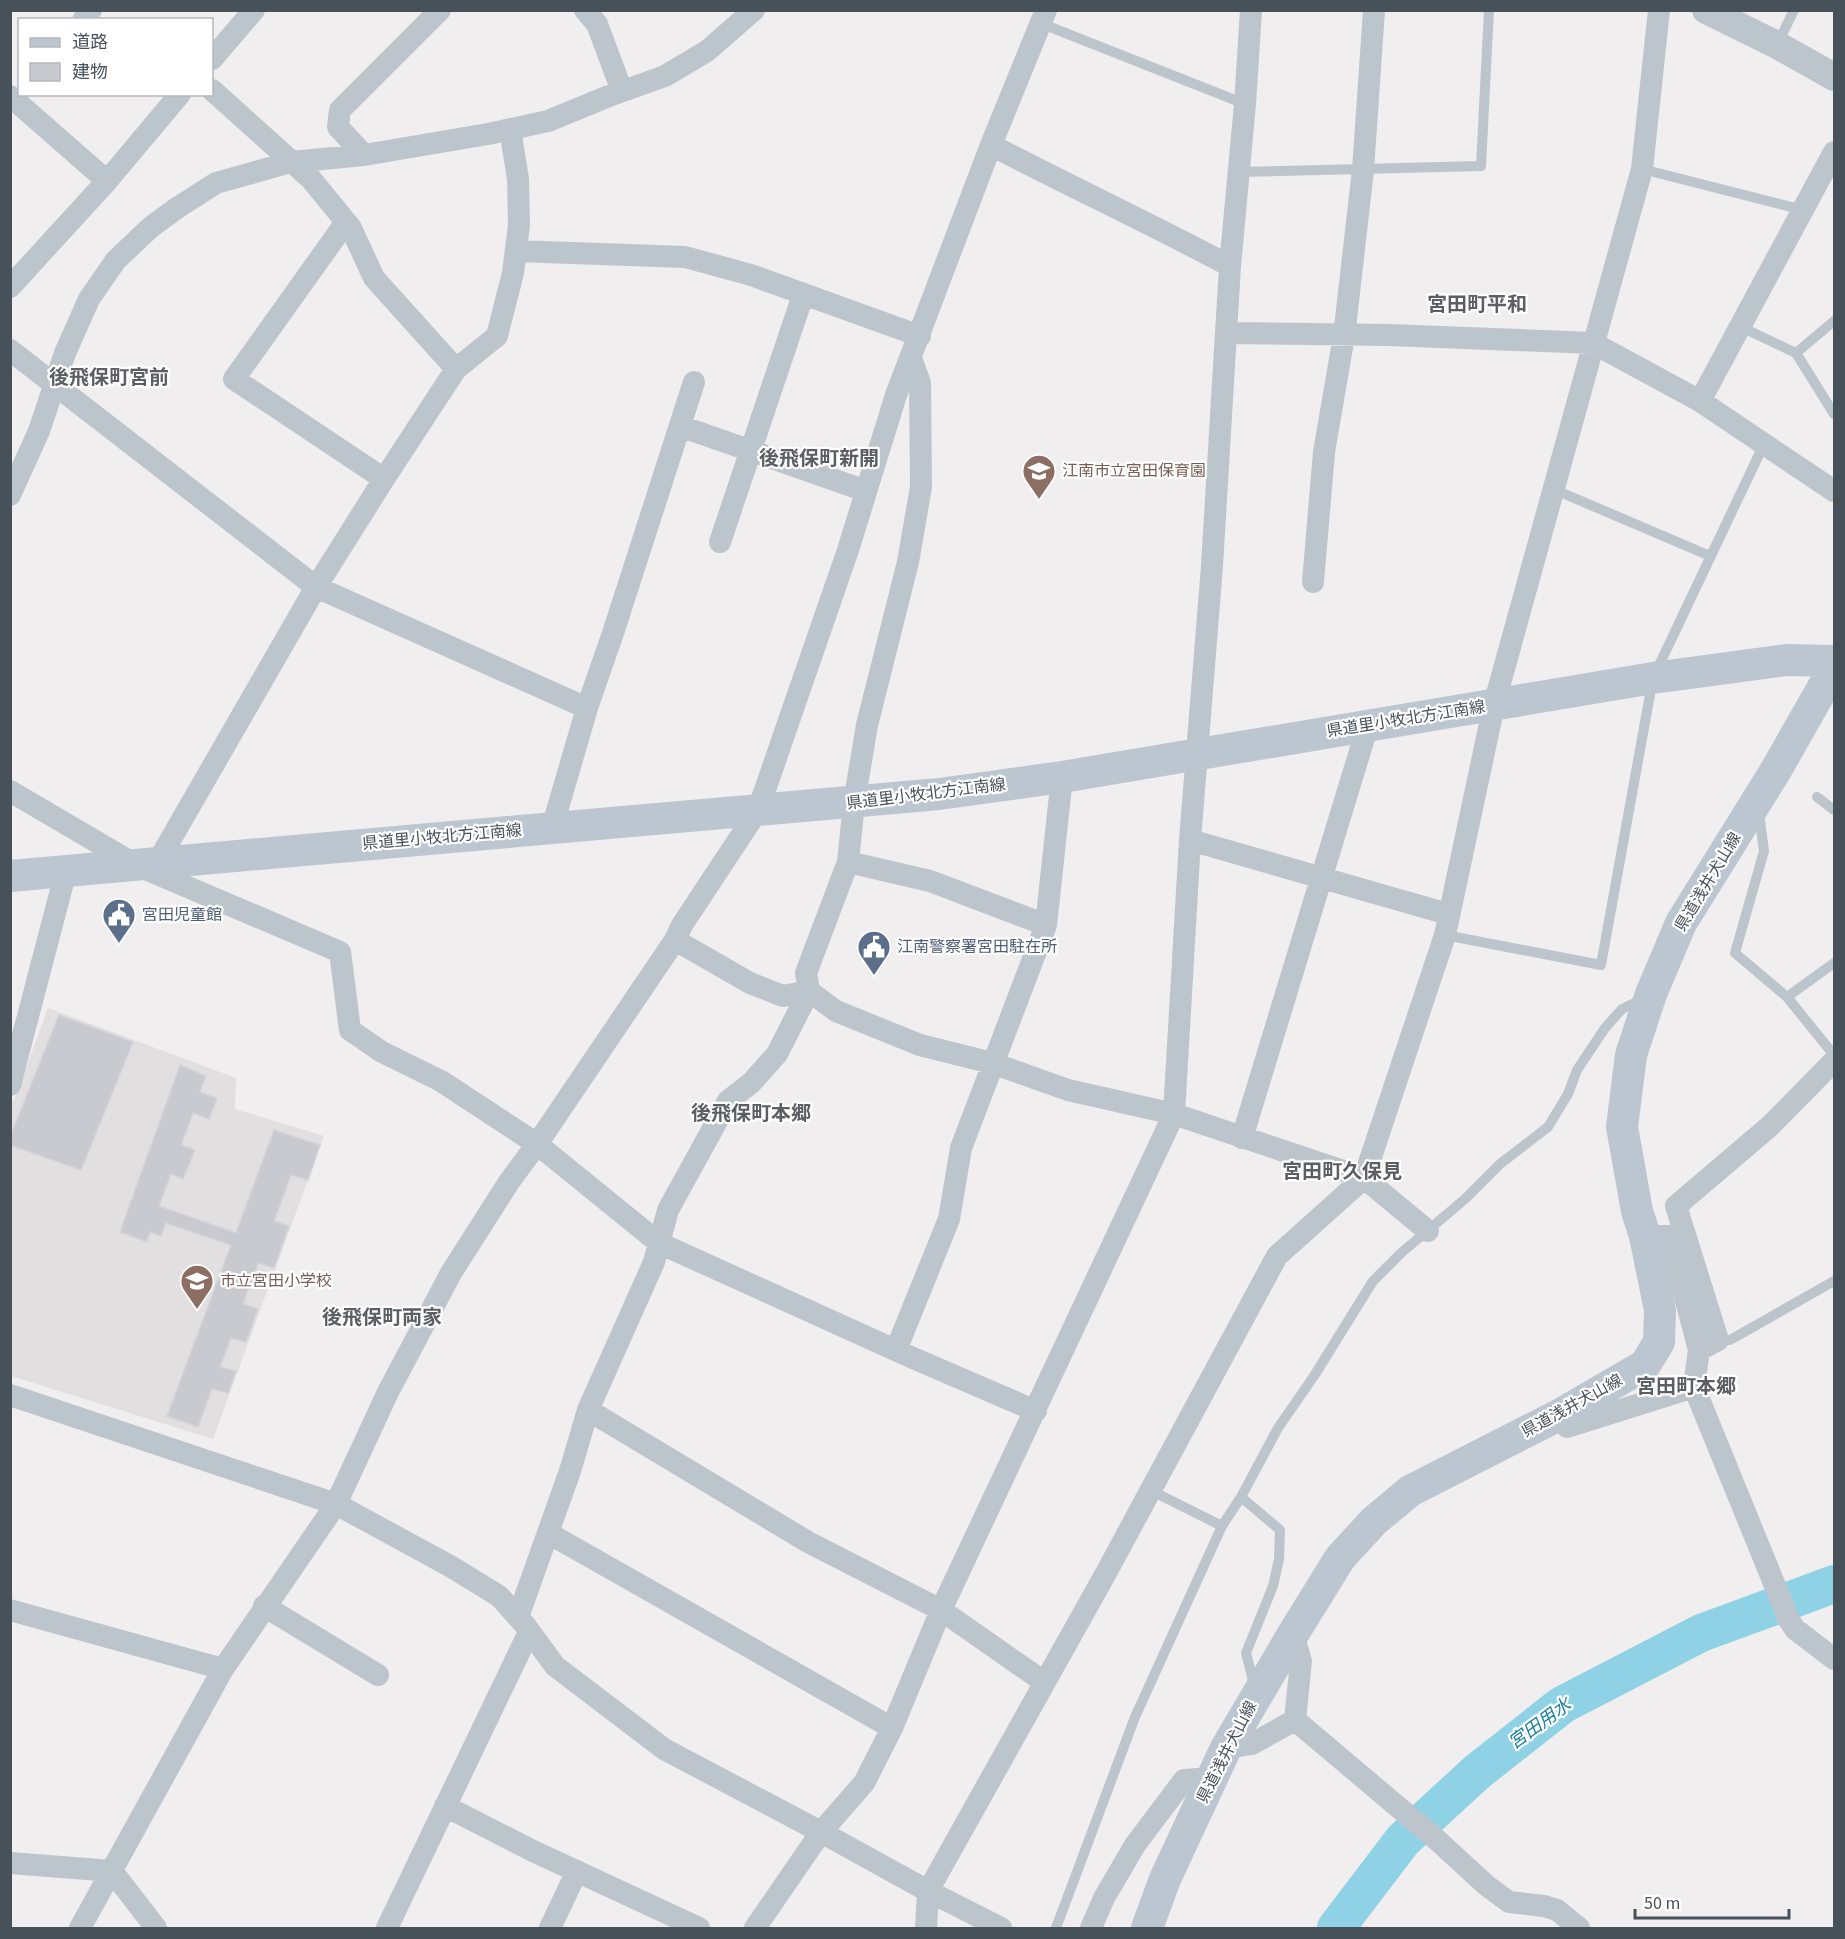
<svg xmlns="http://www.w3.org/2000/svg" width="1845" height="1939" font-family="'Source Sans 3','Noto Sans JP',sans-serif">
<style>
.education{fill:#e1dfdf}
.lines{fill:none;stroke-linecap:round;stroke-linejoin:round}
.river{stroke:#8fd2e5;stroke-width:38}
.building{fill:#c8cad0;stroke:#d2d4d9;stroke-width:1.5}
.service{stroke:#bdc5cc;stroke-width:10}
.minor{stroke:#bdc5cc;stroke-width:22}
.tertiary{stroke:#bdc5cc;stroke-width:28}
.secondary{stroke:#bcc6d0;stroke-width:32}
.labels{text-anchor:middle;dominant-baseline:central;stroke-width:4.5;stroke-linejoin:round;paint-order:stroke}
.education-label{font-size:16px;fill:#785e54;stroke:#fff;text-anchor:start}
.street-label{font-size:16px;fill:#475159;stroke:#fff}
.service-label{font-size:16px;fill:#4e5e75;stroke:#fff;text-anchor:start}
.water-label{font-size:18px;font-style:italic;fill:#17809d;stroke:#fff}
.quarter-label{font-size:20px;font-weight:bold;fill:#5b5e62;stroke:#fff}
</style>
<rect width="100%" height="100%" fill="#f0eeee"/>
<path class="education" d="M48 1008 236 1078 235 1109 324 1136 213 1439 11 1376 10 1101H14Z"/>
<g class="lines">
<path class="river" d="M1336 1928 1403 1840 1477 1772 1562 1705 1701 1633 1834 1584"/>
</g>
<path class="building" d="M59 1015 133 1042 81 1170 10 1145V1137Z
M180 1065 206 1076 200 1092 217 1098 209 1119 193 1113 181 1145 195 1150 183 1179 171 1174 159 1206 236 1233 274 1130 320 1145 308 1180 291 1175 274 1221 289 1226 274 1268 258 1263 243 1304 258 1309 246 1342 231 1338 220 1367 236 1371 228 1393 212 1389 198 1427 167 1416 231 1245 166 1223 161 1236 150 1232 147 1242 120 1232Z"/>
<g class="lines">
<path class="service" d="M1040 23 1245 104
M1777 45 1794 10
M1642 169 1803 210
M1238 172 1481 166 1489 10
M1739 326 1796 353 1834 321
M1796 353 1834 414
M1553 489 1710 556
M1817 797 1834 810
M1759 813 1764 851 1735 953 1787 997 1834 1055
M1445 935 1601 965 1653 678 1764 444
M1787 997 1834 963
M1718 1340H1730L1834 1281
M1150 1490 1222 1526
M1241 1497 1280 1530 1279 1559 1273 1586 1246 1653 1255 1688
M1056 1928 1135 1717 1222 1526 1241 1497 1278 1428 1314 1376 1373 1281 1401 1253 1465 1199 1500 1164 1548 1127 1568 1094 1577 1070 1605 1028 1622 1009 1643 999"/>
<path class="minor" d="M585 10 597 24 622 91
M83 20 91 10
M212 59 254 10
M212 90 311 179 351 228 374 278 456 369
M10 96 107 181
M991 145C1070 186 1151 224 1230 266
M364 155 338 127 340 110 440 10
M346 222 234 379 384 479
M516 251 685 257 751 275 920 336
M10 287 107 181 180 94
M1226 333 1389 335 1593 343 1700 401 1834 491
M10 350 316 587 587 708
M1700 401 1834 152
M680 426 866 491
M10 495 39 431 65 353 89 299 116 260 151 227 177 208 216 183 291 162 364 155 488 134 548 121 609 96 665 76 707 51 754 10
M720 542 803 295
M1313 582 1324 452 1344 336 1363 170 1374 10
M10 791 136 865 340 952 350 1030 382 1052 441 1081 537 1144 659 1243 913 1358 1036 1411
M552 828 587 708 614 630 694 382
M1190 840 1448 914
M848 862 930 881 1046 925 961 1148 949 1219 896 1350
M157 863 316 587 384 479 456 369 497 336 513 273 519 225 518 179 510 129
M1046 925 1062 777
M675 940 750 983 783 996 809 991 836 1011 920 1045 992 1063 1068 1090 1174 1114 1364 1178 1428 1231
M10 1085 66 871
M1242 1138 1368 725
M1645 1236H1669L1699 1350 1694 1387 1789 1620 1795 1629 1834 1659
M1699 1350 1718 1340 1676 1206 1770 1126 1834 1061
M10 1395 336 1504 450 1566 499 1596 525 1625 555 1666 664 1749 821 1832 928 1891 1001 1928
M588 1410 808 1542 941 1610 1044 1682
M1559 1415 1567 1427 1694 1387
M548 1533 892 1728
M264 1606 378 1675
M10 1610 223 1669
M518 1617 570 1471 588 1410 654 1262 668 1210 728 1101 751 1083 777 1054 809 991 806 973 848 862 854 803 867 725 908 562 921 487 920 383 911 358
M1293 1634 1301 1661 1295 1720
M1295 1720 1436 1839 1486 1885 1509 1902 1544 1906 1557 1910 1579 1928
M1226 1748 1252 1744 1295 1720
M445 1806 533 1851 699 1928
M10 1863 112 1871 156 1928
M80 1928 223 1669 336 1504 388 1392 451 1273 509 1182 537 1144 675 940 682 925 758 810 848 550 896 395 991 145 1046 10
M387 1928 529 1632
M550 1928 577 1871
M755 1928 821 1832 864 1783 892 1728 941 1610 1174 1114 1190 840 1212 566 1230 266 1245 104 1251 10
M926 1928 928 1891 1106 1573 1277 1256 1364 1178 1445 935 1494 705 1642 169 1659 10
M1091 1928 1104 1898 1135 1845 1184 1780 1212 1778"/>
<path class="tertiary" d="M1706 10 1777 45 1834 77"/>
<path class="secondary" d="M10 876 939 794 1062 777 1653 678 1786 660 1834 661
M1147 1928 1165 1879 1226 1748 1293 1634 1340 1558 1374 1521 1410 1491 1559 1415 1645 1365 1659 1342 1660 1310 1645 1236 1637 1211 1622 1127 1631 1055 1651 994 1681 923 1776 770 1834 668"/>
</g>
<defs>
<symbol id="school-pin" viewBox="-11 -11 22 30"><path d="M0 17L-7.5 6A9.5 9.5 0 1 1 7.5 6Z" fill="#8d6e63" stroke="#fff"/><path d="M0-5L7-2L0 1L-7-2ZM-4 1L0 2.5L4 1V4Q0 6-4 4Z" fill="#fff"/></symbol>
<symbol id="civic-pin" viewBox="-11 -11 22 30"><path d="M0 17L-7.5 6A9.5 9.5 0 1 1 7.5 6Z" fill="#5c6f8a" stroke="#fff"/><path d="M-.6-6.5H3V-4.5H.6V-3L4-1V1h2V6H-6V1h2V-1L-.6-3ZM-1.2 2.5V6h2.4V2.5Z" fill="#fff"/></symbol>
</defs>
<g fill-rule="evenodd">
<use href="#school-pin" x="1020" y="452" width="38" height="52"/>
<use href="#civic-pin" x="100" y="896" width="38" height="52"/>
<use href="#civic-pin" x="855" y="928" width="38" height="52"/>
<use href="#school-pin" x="178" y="1262" width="38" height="52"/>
</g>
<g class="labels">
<g class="education-label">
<text x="1062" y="471">江南市立宮田保育園</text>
<text x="220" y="1281">市立宮田小学校</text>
</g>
<g class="street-label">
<text transform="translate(1406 719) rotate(-9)">県道里小牧北方江南線</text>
<text transform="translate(926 794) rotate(-7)">県道里小牧北方江南線</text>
<text transform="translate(442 837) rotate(-5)">県道里小牧北方江南線</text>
<text transform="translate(1708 882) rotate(-59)">県道浅井犬山線</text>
<text transform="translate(1572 1406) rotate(-29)">県道浅井犬山線</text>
<text transform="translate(1227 1752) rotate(-63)">県道浅井犬山線</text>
</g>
<g class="service-label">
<text x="142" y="915">宮田児童館</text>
<text x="897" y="947">江南警察署宮田駐在所</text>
</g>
<g class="water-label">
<text transform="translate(1540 1724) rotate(-36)">宮田用水</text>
</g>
<g class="quarter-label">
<text x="1477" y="305">宮田町平和</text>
<text x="109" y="378">後飛保町宮前</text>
<text x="819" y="459">後飛保町新開</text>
<text x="751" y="1114">後飛保町本郷</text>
<text x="1342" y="1172">宮田町久保見</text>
<text x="382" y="1318">後飛保町両家</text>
<text x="1686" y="1387">宮田町本郷</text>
</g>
</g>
<rect width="1845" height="1939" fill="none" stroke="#475159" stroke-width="24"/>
<rect x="18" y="18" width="195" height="78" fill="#ffffff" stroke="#b5b9bd" stroke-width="1.5"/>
<rect x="30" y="38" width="30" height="9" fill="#bcc6d0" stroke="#b5b9bd" stroke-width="1.5"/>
<text x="72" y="48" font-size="18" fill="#475159">道路</text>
<rect x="30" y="63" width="30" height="18" fill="#c8cad0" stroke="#b5b9bd" stroke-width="1.5"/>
<text x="72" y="78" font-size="18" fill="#475159">建物</text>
<path d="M1635 1909v9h154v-9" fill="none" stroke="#475159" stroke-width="3"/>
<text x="1644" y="1909" font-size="18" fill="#475159" stroke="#ffffff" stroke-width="4.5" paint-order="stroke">50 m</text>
</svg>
